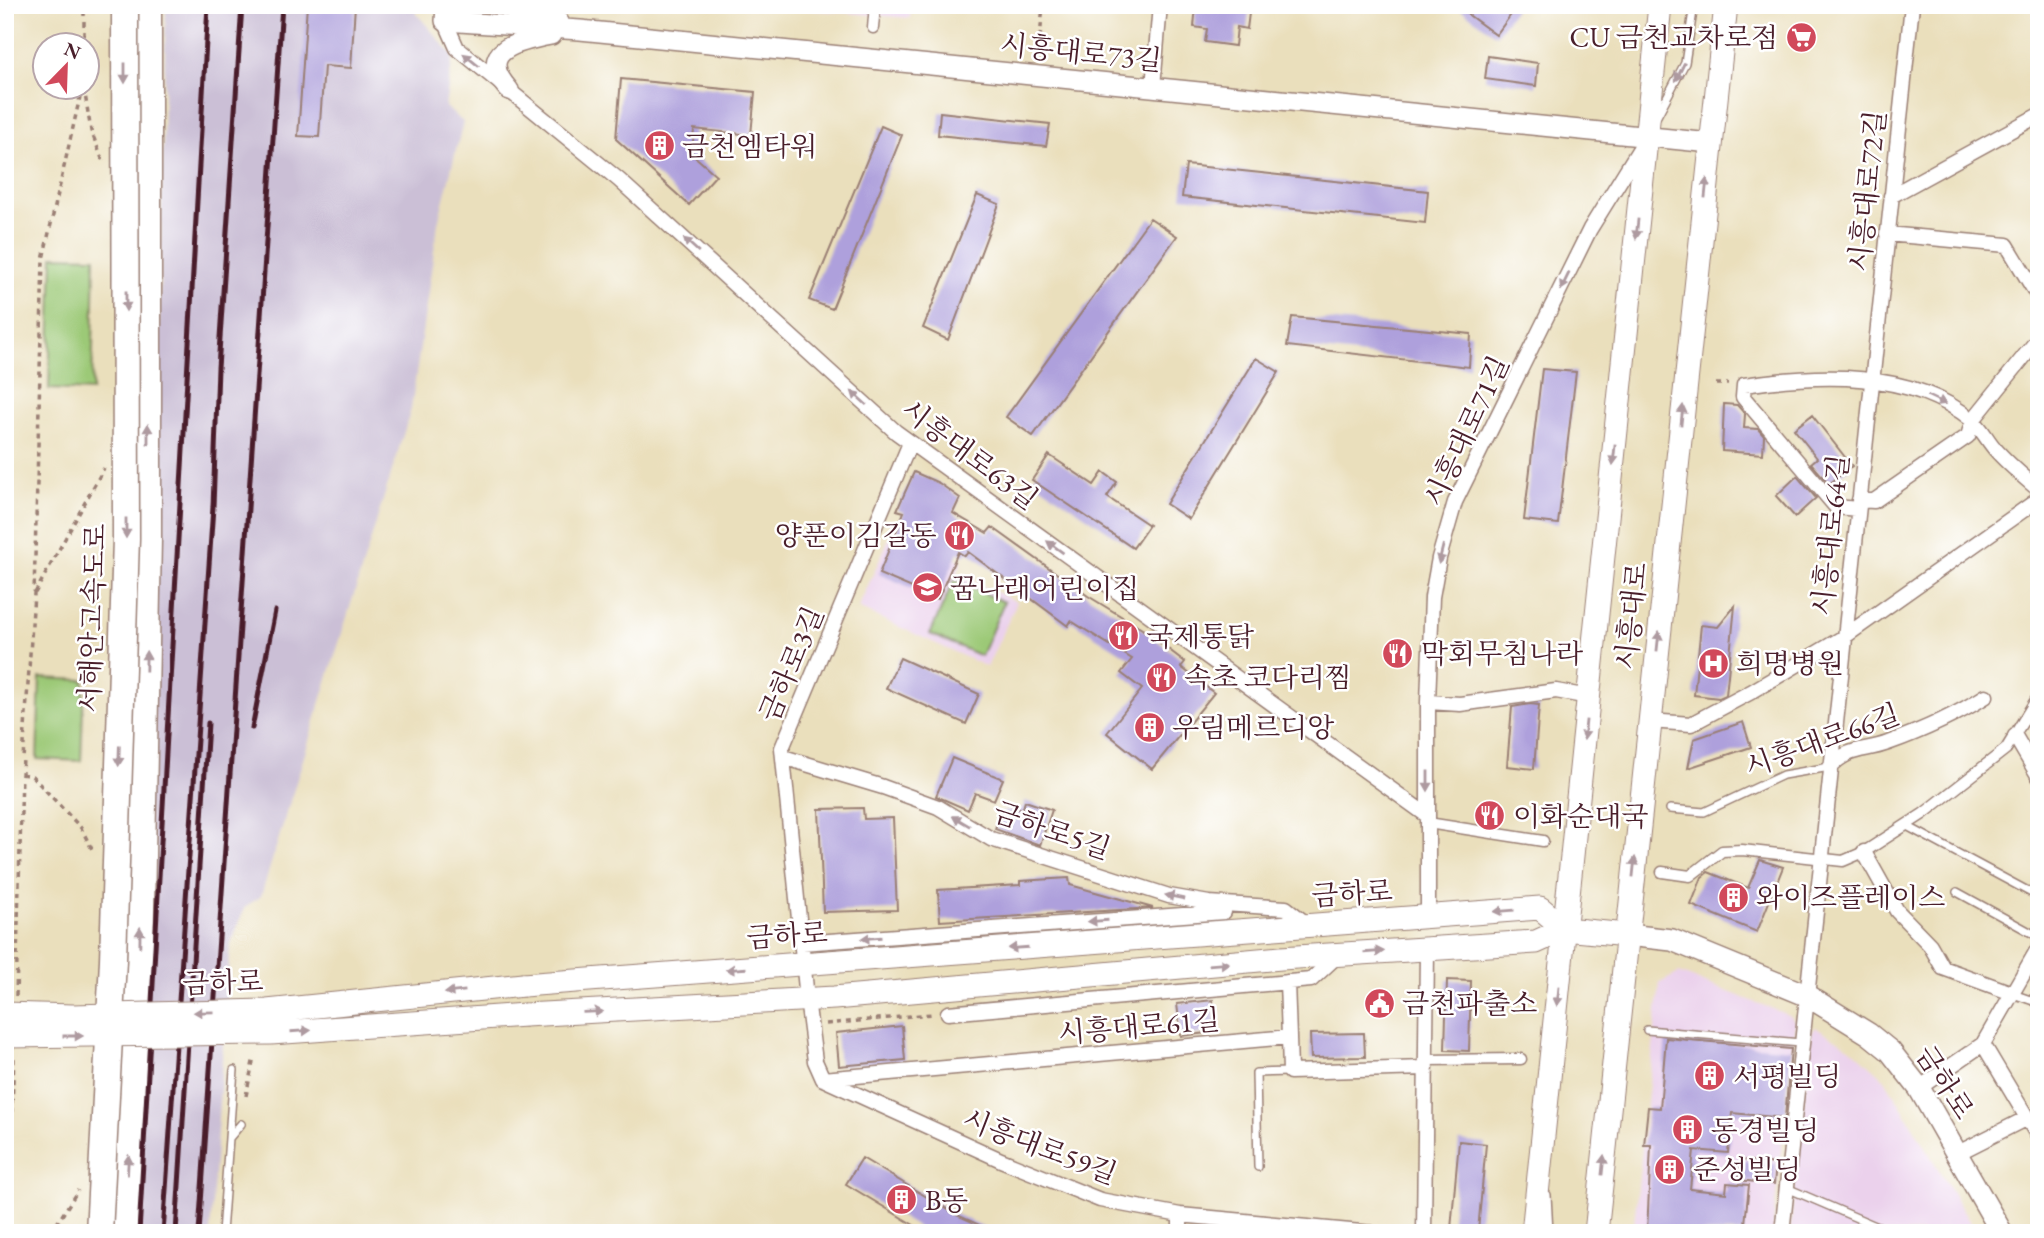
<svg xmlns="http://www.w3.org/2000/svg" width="2044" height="1238" font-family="'EB Garamond','Noto Serif KR',serif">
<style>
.built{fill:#ebd1ec}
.industrial{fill:#cbbfd6}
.green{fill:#9cc977;stroke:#737451;stroke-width:2}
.building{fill:#aea0dc}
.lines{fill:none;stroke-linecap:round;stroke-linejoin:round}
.service-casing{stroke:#9a7f74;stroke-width:10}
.pedestrian-casing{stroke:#9a7f74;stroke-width:13}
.minor-casing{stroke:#9a7f74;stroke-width:17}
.tertiary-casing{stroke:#9a7f74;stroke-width:22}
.secondary-casing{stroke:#9a7f74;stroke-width:24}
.primary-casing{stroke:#9a7f74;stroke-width:25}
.motorway-casing{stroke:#9a7f74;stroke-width:29}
.path{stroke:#9a7f74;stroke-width:3.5;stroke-dasharray:5 5;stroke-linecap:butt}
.service{stroke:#fff;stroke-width:7}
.pedestrian{stroke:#fff;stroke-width:10}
.minor{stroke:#fff;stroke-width:14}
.tertiary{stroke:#fff;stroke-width:19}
.secondary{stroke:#fff;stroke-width:21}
.primary{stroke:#fff;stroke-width:23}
.motorway{stroke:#fff;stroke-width:26}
.rail{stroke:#4a1f2b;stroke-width:5}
.primary-bridge-casing{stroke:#9a7f74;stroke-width:25;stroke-linecap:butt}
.motorway-bridge-casing{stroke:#9a7f74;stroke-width:29;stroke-linecap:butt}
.primary-bridge{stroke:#fff;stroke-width:23}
.motorway-bridge{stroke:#fff;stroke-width:26}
.oneway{fill:#ae9aa0}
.labels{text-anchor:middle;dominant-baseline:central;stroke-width:5;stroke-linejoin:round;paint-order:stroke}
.poi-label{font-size:28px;fill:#4a1f2b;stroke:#fff;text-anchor:start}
.street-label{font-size:28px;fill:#4a1f2b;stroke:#fff}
</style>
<rect width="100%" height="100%" fill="#fff"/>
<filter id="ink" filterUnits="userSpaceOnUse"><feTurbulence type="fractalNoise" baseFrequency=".0143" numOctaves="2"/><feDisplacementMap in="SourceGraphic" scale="14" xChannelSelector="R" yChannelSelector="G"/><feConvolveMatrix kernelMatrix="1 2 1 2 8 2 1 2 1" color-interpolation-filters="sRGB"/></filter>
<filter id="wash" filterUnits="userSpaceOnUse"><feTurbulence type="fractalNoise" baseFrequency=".00686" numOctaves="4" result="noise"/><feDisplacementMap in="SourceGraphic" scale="28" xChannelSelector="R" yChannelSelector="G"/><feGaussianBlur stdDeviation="1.57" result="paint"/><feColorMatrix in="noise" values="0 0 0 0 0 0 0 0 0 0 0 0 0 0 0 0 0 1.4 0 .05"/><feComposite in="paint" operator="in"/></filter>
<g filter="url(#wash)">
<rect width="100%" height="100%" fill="#eadfbc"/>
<path class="built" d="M748 5H911L910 18Z
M893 530 962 561 957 574 1017 602 987 667 858 608Z
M1679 973 1791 1016 1795 1023 1772 1233H1633L1660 983Z
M1816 1027 1851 1048 1885 1079 1976 1233H1790L1812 1031Z"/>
<path class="industrial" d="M166 5H417L416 13 453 56 445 107 463 122 438 223 411 409 261 896 245 907 230 945 210 1233H115L156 476Z"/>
<path class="green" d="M53 256 95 257 92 391 49 389Z
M954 580 1004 602 981 656 930 634Z
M40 678 84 680 81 761 37 759Z"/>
<g id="blocks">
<path class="building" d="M307 5H355L351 68 324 66 319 137 298 136Z
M1196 5H1250L1247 29 1237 27 1235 46 1205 42 1207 29 1194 27Z
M1455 5H1518L1496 35Z
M1488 56 1538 63 1536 86 1485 79Z
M621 79 755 92 751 135 694 129 692 154 716 175 689 205 616 139Z
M940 112 1050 124 1046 146 938 135Z
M881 126 902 135 832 309 809 300Z
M1186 165 1428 191 1425 223 1182 197Z
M977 195 999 204 948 340 923 328Z
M1150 218 1177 236 1033 436 1006 417Z
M1292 317 1471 334 1469 367 1287 346Z
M1256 358 1279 372 1189 519 1166 504Z
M1542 369 1576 372 1558 524 1524 520Z
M1724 404 1737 405 1745 414 1744 428 1758 429 1764 436 1763 454 1722 451Z
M1812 415 1852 466 1829 484 1811 463 1817 458 1794 429Z
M1049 455 1094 485 1103 472 1117 482 1107 497 1149 525 1133 548 1032 480Z
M914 472 939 483 960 498 953 513 987 533 992 527 1088 596 1142 629 1185 662 1181 667 1214 693 1152 769 1107 733 1142 689 1121 673 1132 659 1071 621 1068 626 968 552 965 556 958 552 938 599 879 574 904 512 897 510Z
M1797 476 1816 498 1795 517 1776 496Z
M1735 606 1726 695 1719 698 1694 695 1701 625 1718 627Z
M900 658 979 694 966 724 886 688Z
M1530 704 1539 705 1534 769 1507 766 1512 707Z
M1743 722 1751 747 1688 768 1694 739Z
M952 758 1003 779 994 800 975 793 968 810 936 796Z
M1025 801 1052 810 1040 845 995 829 1001 812 1023 808Z
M863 808 864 819 893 818 897 910 823 912 819 809Z
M1760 860 1783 867 1757 932 1691 905 1702 877 1708 872 1748 888Z
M1069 878 1070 885 1153 908 940 921 938 890 1020 885V881Z
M1447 980 1471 981 1469 1051 1445 1050Z
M1213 1000 1216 1032 1181 1036 1177 1004Z
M902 1026 905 1060 839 1066 836 1033Z
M1364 1033 1365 1057 1311 1058 1310 1034Z
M1666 1038 1791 1049 1785 1118 1732 1113 1728 1153 1694 1150 1690 1189 1726 1193 1727 1183 1749 1185 1744 1233H1647L1651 1145H1644L1648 1107 1660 1108Z
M1459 1141 1486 1144 1478 1231 1451 1229Z
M862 1158 957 1215 997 1233H927L846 1184Z
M1741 1160 1776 1164 1774 1184 1739 1180Z"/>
</g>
</g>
<g filter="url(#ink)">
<use href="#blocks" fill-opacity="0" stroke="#9a7f74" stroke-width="2"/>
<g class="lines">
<defs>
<path id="service" d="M1657 116 1685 63 1694 5
M1670 809 1704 812 1783 775 1830 767
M1905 825 2039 897
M1957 892 2039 937
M2013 994 2039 1003
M1647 1030 1801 1043
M230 1137 241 1124
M1258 1167 1256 1073 1289 1072
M1787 1188 1892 1233
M1547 1195 1549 1233
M222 1233 234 1070"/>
<path id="pedestrian" d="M873 28 875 5
M1428 823 1543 841
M1662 872 1690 876 1722 851 1742 850 1843 861 1864 852 1923 814 2006 749 2039 695
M1426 1060 1521 1059"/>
<path id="minor" d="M445 21 457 48 619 180 896 432 1428 816
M1153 87 1160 5
M1891 196 2039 115
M1887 234 2007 245 2039 298
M910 443 782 748 807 999 815 1061 823 1079 1001 1160 1100 1200 1180 1215 1372 1233
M1859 500 1874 501 1968 436 1973 420 2039 338
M1858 509 1836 507 1743 397 1744 385C1817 374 1910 369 1972 420 1981 427 1987 440 1995 449 2008 464 2024 477 2039 490
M1428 702 1460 704 1556 691 1589 697
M1649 721 1691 724 1751 692 1844 637 2039 499
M2015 736 2039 777
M783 757 883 787 938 807 991 839 1169 896 1209 903 1286 908 1309 926
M1830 767C1850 746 1864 752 1888 743 1924 730 1955 716 1986 696
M1864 852 1897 911 1930 945 1943 968 2012 993
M1428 917V702L1432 597 1439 558 1455 502 1590 229 1642 145
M802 943 1224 912
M1287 982 1289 1037
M948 1013 1311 980 1338 955
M1983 1044 2039 1138
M823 1079 1289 1037 1290 1072 1426 1068
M1919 1088 1983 1044 2039 947
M1956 1154 2027 1118
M1180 1233V1215
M1424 1233 1427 949
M1782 1233 1912 5"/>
<path id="tertiary" d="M446 5 445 21 580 30 1711 143
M513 5 559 22
M509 90C473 50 520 41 551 35"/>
<path id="secondary" d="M1627 935 1672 940 1806 995 1869 1034 1890 1051 1919 1088 2002 1233"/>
<path id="primary" d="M523 985 1540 908 1565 929
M525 1015 834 998 1281 958 1536 942 1565 929 1627 935
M1533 1233 1660 5
M1596 1233 1726 5"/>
<path id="motorway" d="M124 1233 140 962 148 539V5"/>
</defs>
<use href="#service" class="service-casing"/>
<use href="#pedestrian" class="pedestrian-casing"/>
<use href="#minor" class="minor-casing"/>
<use href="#tertiary" class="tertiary-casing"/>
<use href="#secondary" class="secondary-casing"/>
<use href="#primary" class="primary-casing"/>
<use href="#motorway" class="motorway-casing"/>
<path class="path" d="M266 8V5
M1040 38 1043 5
M84 46V5
M84 88 91 131 103 161
M1716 384H1728
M35 593 104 468
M22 774 32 776 81 828 94 853
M16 996 22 774 34 594 43 259 82 88
M826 1024 932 1014
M246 1096 254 1057
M7 1233 14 1057
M51 1233 78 1190"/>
<use href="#service" class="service"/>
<use href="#pedestrian" class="pedestrian"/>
<use href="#minor" class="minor"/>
<use href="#tertiary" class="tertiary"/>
<use href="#secondary" class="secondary"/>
<use href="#primary" class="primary"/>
<use href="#motorway" class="motorway"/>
<path class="rail" d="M252 728 275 611
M139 1233 208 5
M163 1233 213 507 218 368 242 5
M176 1233 208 723
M199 1233 282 5"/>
<defs>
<path id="primary-bridge" d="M5 1014 73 1016 267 1011 523 985
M5 1036 271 1033 525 1015"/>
<path id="motorway-bridge" d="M99 1233 113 960 126 538 125 5"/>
</defs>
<use href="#primary-bridge" class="primary-bridge-casing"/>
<use href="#motorway-bridge" class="motorway-bridge-casing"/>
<use href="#primary-bridge" class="primary-bridge"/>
<use href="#motorway-bridge" class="motorway-bridge"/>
</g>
<defs><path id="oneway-solid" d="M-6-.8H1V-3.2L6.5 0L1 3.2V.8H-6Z" transform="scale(1.75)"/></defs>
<g class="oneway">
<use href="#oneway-solid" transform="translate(471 60) rotate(-141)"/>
<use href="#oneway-solid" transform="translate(1680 72) rotate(116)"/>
<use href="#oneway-solid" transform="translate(125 73) rotate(90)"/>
<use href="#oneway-solid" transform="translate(1706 188) rotate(-84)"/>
<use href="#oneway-solid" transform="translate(1637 229) rotate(96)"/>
<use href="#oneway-solid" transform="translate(691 245) rotate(-138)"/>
<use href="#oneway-solid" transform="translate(1565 281) rotate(116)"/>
<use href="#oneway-solid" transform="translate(126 301) rotate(90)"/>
<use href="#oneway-solid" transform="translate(859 398) rotate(-138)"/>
<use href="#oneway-solid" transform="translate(1937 400) rotate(25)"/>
<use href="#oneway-solid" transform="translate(1682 415) rotate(-84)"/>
<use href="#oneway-solid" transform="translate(148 434) rotate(-90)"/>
<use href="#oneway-solid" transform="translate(1614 455) rotate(96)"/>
<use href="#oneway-solid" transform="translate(126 528) rotate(90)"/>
<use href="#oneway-solid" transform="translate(1055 547) rotate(-144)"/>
<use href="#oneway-solid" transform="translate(1441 554) rotate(104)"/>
<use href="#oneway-solid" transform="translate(1658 641) rotate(-84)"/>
<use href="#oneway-solid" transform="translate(146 661) rotate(-89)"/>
<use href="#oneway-solid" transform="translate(1585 730) rotate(96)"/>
<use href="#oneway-solid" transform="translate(119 756) rotate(92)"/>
<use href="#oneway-solid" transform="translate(1428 781) rotate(90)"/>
<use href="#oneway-solid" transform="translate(961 821) rotate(-149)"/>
<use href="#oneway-solid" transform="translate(1634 867) rotate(-84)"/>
<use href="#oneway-solid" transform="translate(1175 897) rotate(-168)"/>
<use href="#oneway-solid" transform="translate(1504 911) rotate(175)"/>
<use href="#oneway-solid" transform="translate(1098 921) rotate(176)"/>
<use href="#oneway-solid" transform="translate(140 937) rotate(-89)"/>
<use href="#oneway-solid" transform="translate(871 938) rotate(176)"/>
<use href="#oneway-solid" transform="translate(1018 948) rotate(176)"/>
<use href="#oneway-solid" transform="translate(1374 952) rotate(-4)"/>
<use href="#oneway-solid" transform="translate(1219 964) rotate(-5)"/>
<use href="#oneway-solid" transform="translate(736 969) rotate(176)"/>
<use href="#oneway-solid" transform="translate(455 992) rotate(174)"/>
<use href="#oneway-solid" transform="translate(1558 996) rotate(96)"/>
<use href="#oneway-solid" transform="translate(204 1012) rotate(179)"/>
<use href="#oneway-solid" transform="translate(593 1012) rotate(-2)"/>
<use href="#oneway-solid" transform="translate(301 1031) rotate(-4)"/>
<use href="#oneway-solid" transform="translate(73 1036)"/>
<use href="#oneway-solid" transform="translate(128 1165) rotate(-87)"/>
<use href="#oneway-solid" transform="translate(1603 1165) rotate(-84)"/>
</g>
</g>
<defs>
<symbol id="supermarket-disc" viewBox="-11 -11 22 22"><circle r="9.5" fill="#d1495b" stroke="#fff"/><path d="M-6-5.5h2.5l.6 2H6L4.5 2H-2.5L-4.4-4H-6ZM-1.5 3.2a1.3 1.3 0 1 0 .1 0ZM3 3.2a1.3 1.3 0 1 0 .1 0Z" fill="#fff"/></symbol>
<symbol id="building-disc" viewBox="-11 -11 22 22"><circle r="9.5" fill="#d1495b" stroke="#fff"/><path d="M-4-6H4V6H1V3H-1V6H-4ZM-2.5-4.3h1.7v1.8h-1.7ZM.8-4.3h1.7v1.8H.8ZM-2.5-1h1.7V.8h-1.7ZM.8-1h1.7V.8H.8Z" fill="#fff"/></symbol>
<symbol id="restaurant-disc" viewBox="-11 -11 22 22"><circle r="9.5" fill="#d1495b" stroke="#fff"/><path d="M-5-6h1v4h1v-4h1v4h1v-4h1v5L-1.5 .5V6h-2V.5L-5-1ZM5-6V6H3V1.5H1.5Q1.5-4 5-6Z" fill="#fff"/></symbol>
<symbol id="school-disc" viewBox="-11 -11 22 22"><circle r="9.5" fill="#d1495b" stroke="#fff"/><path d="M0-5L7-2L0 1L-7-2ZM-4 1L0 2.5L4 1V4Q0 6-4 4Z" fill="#fff"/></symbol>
<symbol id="hospital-disc" viewBox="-11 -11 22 22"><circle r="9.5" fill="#d1495b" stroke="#fff"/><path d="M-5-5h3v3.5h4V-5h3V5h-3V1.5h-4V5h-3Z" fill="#fff"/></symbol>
<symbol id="civic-disc" viewBox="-11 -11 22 22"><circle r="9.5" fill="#d1495b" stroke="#fff"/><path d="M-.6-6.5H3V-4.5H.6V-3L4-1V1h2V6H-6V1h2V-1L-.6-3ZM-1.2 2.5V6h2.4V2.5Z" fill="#fff"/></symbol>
</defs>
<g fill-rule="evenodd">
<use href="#supermarket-disc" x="1784" y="20" width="35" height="35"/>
<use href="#building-disc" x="642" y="128" width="35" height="35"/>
<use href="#restaurant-disc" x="942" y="518" width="35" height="35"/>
<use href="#school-disc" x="910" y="570" width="35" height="35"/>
<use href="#restaurant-disc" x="1106" y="618" width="35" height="35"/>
<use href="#restaurant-disc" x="1380" y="636" width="35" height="35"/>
<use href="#hospital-disc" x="1696" y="646" width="35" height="35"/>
<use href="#restaurant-disc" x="1144" y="660" width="35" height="35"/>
<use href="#building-disc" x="1132" y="710" width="35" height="35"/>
<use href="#restaurant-disc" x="1472" y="798" width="35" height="35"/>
<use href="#building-disc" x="1716" y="880" width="35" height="35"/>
<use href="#civic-disc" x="1362" y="986" width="35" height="35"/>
<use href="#building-disc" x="1692" y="1058" width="35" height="35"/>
<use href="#building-disc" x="1670" y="1112" width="35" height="35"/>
<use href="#building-disc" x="1652" y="1152" width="35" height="35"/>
<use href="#building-disc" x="884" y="1182" width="35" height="35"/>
</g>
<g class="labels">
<g class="poi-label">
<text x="1778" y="37" text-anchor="end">CU 금천교차로점</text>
<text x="682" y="146">금천엠타워</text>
<text x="937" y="535" text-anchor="end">양푼이김갈동</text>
<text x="950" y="588">꿈나래어린이집</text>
<text x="1146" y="636">국제통닭</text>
<text x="1421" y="653">막회무침나라</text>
<text x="1736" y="663">희명병원</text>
<text x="1184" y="677">속초 코다리찜</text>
<text x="1172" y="727">우림메르디앙</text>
<text x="1513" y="816">이화순대국</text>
<text x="1756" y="897">와이즈플레이스</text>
<text x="1402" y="1003">금천파출소</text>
<text x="1733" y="1076">서평빌딩</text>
<text x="1711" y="1130">동경빌딩</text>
<text x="1693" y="1169">준성빌딩</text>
<text x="925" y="1200">B동</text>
</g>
<g class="street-label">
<text transform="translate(1081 52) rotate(6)">시흥대로73길</text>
<text transform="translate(1867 191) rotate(-84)">시흥대로72길</text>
<text transform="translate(1466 431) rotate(-65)">시흥대로71길</text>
<text transform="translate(970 454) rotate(37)">시흥대로63길</text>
<text transform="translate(1830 535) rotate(-84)">시흥대로64길</text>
<text transform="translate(1631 616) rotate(-84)">시흥대로</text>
<text transform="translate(92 618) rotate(-88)">서해안고속도로</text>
<text transform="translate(791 664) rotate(-67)">금하로3길</text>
<text transform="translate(1822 740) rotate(-20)">시흥대로66길</text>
<text transform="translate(1052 830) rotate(19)">금하로5길</text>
<text transform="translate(1352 893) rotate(-4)">금하로</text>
<text transform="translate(787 935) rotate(-4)">금하로</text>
<text transform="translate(223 982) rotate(-2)">금하로</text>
<text transform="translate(1139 1026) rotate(-5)">시흥대로61길</text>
<text transform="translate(1945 1082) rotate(57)">금하로</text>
<text transform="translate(1040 1146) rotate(21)">시흥대로59길</text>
</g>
</g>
<rect width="2044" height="1238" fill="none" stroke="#fff" stroke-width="28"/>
<g transform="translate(66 66) rotate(23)"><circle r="33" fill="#ffffff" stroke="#b7a5aa" stroke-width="2"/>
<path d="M0-5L12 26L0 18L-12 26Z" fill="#d1495b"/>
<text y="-10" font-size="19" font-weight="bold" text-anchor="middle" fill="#4a1f2b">N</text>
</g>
</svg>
